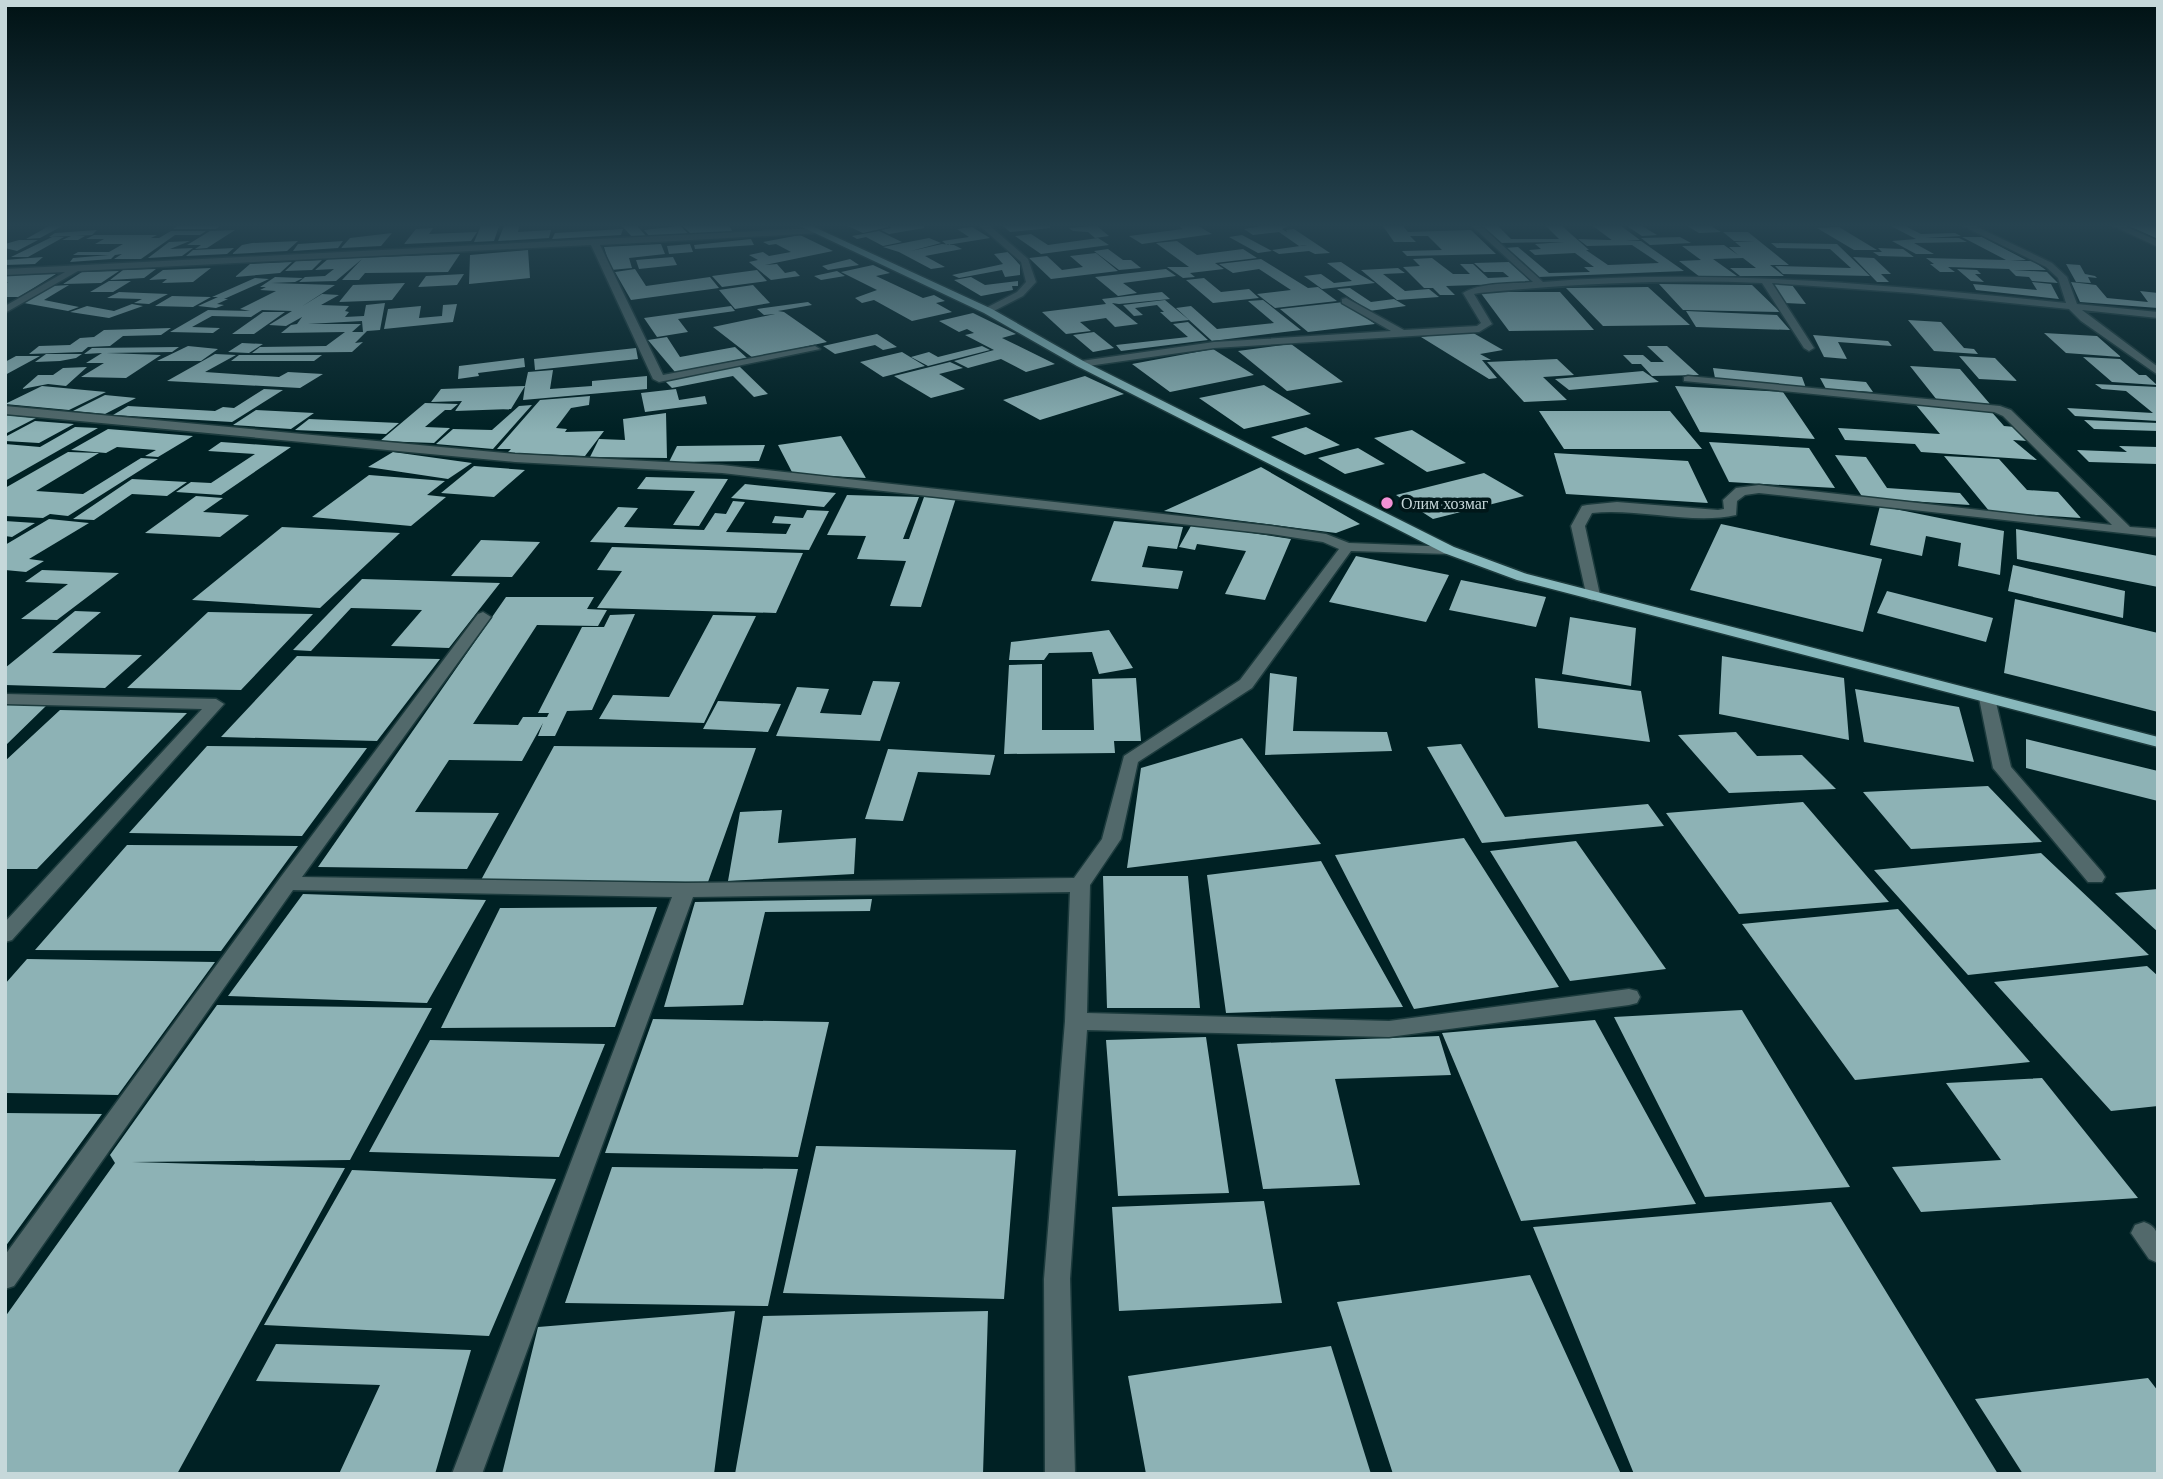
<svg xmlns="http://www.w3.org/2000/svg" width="2163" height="1479" font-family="Georgia,serif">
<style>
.building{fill:#8db2b5;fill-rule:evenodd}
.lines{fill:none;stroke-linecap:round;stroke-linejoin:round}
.minor-casing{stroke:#1c3b3d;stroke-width:3}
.major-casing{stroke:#1c3b3d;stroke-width:3}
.minor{fill:#52696b;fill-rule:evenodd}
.major{fill:#88b8bc;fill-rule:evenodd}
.poi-dot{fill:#f391d5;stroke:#001719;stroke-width:2.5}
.labels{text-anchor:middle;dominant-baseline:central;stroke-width:7;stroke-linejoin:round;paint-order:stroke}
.far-poi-label{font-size:16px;fill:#c6d8da;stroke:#001719;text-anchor:start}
</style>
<rect width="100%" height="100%" fill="#002124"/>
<path class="building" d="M49 226H62L40 238 26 239Z
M178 226H220L216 229H173Z
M481 226H499L494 241 474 242Z
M504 226H519L518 232 551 230 549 238 498 241Z
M622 226H637L647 237 634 239Z
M680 226 691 236 650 237 644 230Z
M683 226H729L733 232 692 235Z
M848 226H888V227L863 233Z
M889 226H924V228L889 234 881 230 892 228Z
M1003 226H1050V228L1010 232Z
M1097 226 1109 236 1095 238 1088 232 1073 231 1069 228Z
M1179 226H1198L1212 234 1142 244 1129 236 1183 229Z
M1262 226H1288L1282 229 1287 232 1286 230 1294 229 1330 253 1315 254 1309 251 1279 254 1272 250 1307 245 1299 246 1279 232 1253 235 1244 229Z
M1383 226H1403L1408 232 1471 230 1496 254 1407 256 1402 251 1442 250 1428 236H1410L1416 242H1394Z
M1482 226H1498L1511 239H1559L1546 226H1562L1589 250H1586L1608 265 1659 263 1632 245 1587 246 1578 239 1641 241 1684 271 1538 277 1504 248 1518 247 1549 273 1590 272 1584 267H1594L1575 253 1535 255 1529 250 1541 249 1535 244 1565 242 1497 243Z
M1593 226H1621L1640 240 1613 241Z
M1627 226H1642L1657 235 1642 236Z
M1687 226H1711L1721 232 1699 233Z
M1891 226H1905L1921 234 1955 233 1961 236 1925 238H1959L1967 242 1914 243 1934 254H1916L1892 241 1916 239Z
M2129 226H2158V239Z
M972 227 990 238 947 245 942 241 969 237 957 229Z
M1839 227 1877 250H1854L1817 228Z
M433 228 429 234 477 232 471 241 404 244 416 229Z
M623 229 621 235 552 239 555 233Z
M97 230 92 235 76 236H85L78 240H62L71 236 49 237 55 233Z
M235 230 207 248 195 249 201 245H187L210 231Z
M171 231H206L200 235H175L141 259H114L122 254 115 255 111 259 70 262 73 258 109 255H73L78 252H109L123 244H95L104 239H86L94 235H157L151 238H159Z
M879 231 902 242 883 246 866 237 857 239 852 236Z
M1723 232H1748L1789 265H1770L1784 276H1740L1730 268H1756L1743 258 1713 259 1737 276 1700 277 1679 261 1701 260 1682 246 1724 245 1738 255 1729 247H1741L1735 242H1755L1734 241Z
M392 233 381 246 341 248 350 238Z
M1031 234 1048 245 1098 238 1109 245 1041 254 1015 236Z
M800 235 833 251 765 265 777 264 785 273 795 271 800 276 771 280 749 262 758 260 749 255 763 252 769 256 791 252 776 244 769 245 763 242Z
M1242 235 1272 251 1258 253 1229 237Z
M52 237H64L28 257H11Z
M1680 237 1691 243 1650 245 1641 238Z
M1962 237H1982L2026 260 2010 261H2033L2046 270H2013L2047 272 2058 283 2032 281 2029 277 2016 276 2009 269 1948 267 1955 272H1940L1930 264H1934L1926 258 2006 260Z
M929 238 941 243 911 251 942 244 954 245 962 249 925 256 945 267 931 269 899 252 883 247Z
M751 239 754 245 695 249 694 245Z
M19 240H38L17 251 5 248V244Z
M190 241 170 249 193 248 182 256 148 258 169 242Z
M298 241 287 251 232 254 242 245 252 243Z
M343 241 338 248 293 251 298 244Z
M1177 241 1197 255 1243 249 1257 258 1215 263 1224 269 1190 273 1195 277 1183 278 1167 267H1189L1156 243Z
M1771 243 1837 244 1870 276 1783 274 1775 266 1851 268 1830 249 1777 248Z
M661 244 665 254 629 258 632 268 611 270 604 247Z
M690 244 693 252 669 254 667 246Z
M234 248 227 254 186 256 193 250Z
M1878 248 1903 249 1914 257 1879 256 1873 252H1882Z
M1108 249 1123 260H1131L1141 268 1119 270 1094 251Z
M528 250 530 278 469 284 470 255Z
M1008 252 1020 265V275L1005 277 1002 270 959 278 952 275 1003 264 994 254Z
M1096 253 1118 271 1051 279 1029 258 1047 256 1062 270 1083 267 1070 256Z
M460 254 448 272 365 273 359 280H342L362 259 336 281 299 282 305 277 325 276 334 269 315 270 328 259Z
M43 257 35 264 5 265V260Z
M673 257 677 265 639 269 636 260Z
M1853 257 1874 258 1891 274H1881L1889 282H1877Z
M1432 258 1453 274H1470L1460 264H1473L1488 278 1509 277 1503 272H1484L1474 263 1509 262 1533 283 1446 286 1455 295H1440L1433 288H1424L1403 267 1420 266 1413 259Z
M850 259 859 265 828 270 822 266Z
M1261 259 1308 288 1318 287 1337 301 1275 308 1257 294 1291 290 1259 269 1233 273 1219 264Z
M322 260 312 270 285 271 296 261Z
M292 262 280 273 235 277 250 264Z
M1341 262 1359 274 1375 283 1322 289 1304 276 1321 274 1334 283 1352 281 1327 263Z
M2066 264 2080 265 2085 274 2095 276 2097 278 2088 277 2091 283 2076 282Z
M873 265 890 273 876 276 923 298 934 295 945 301 936 303 952 312 912 321 874 300 862 303 855 298 877 290 841 272Z
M211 268 193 282 162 283 167 279 149 280 163 270Z
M1398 268 1405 273 1383 274 1405 291 1429 289 1439 297 1397 300 1361 270Z
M156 269 144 278 110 280 123 270Z
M635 269 646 286 710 277 719 288 631 300 615 272Z
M1166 269 1176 276 1123 283 1137 293 1118 296 1095 277Z
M1957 269 1977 270 1981 274H1975L1984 282 1971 281Z
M757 270 767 281 722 287 712 276Z
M119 271 101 283 63 284 82 272Z
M837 271 845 276 821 280 814 276Z
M56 274 19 297H5V284L8 282H5V275Z
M464 274 457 285 418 287 426 276Z
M275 277 303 278 295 282 271 283 335 285 301 307 322 294 339 295 321 305 349 306 345 311 349 312 345 317 364 316 366 305 385 303 380 330 367 331 355 343 363 342 352 352 252 353 260 347 326 346 345 332 281 333 291 325 297 324 302 317 286 326 269 325 292 311 262 310 251 317 212 316 192 327 220 328 213 333 170 332 208 310 250 311 240 309 276 291 260 290 266 287H260ZM362 321 363 332H352L361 324H308Z
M971 277 985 285 1018 281V286H1012L1013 290 981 296 954 280Z
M255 278 269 279 224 299H228L217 304 224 305 216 308 198 306 218 297H212Z
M1204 278 1221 292 1249 289 1259 298 1213 303 1186 280Z
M109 281H131L113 292H90Z
M2032 282 2051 284 2059 299 1976 290 1973 284 2037 290Z
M2071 282 2096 285 2107 298 2148 302 2140 291 2158 293V308L2080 302Z
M405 283 392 300 339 302 353 285Z
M1772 283 1792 285 1806 304 1785 303Z
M1659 284 1752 285 1780 312 1683 310Z
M69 285 44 300 79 307 68 311 24 303 52 286Z
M753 285 770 303 735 309 719 290Z
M1648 287 1690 325 1603 326 1566 288Z
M1350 288 1371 302 1394 299 1406 306 1369 311 1337 289Z
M119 292 168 294 149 304 134 303 142 299 107 298Z
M1162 292 1170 299 1119 304 1112 303 1138 324 1115 327 1106 318 1080 322 1091 331 1066 334 1042 312 1106 304 1102 299Z
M1480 292H1560L1594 330 1509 331Z
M172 296 211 297 193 307 155 306Z
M1165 300 1189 320 1171 322 1160 312H1164L1157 305 1135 308 1143 315 1134 316 1123 305Z
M1263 300 1301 330 1212 341 1176 308 1191 306 1217 329 1274 323 1248 301Z
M808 302 812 305 778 311 784 312 827 342 753 358 713 327 775 314 764 315 757 309Z
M1344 302 1375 324 1308 332 1280 309Z
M132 304 143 306 109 318 70 312 87 306 114 311Z
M457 304 453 322 384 329 388 309 421 306 419 318 442 316 443 305Z
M731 306 735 311 678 319 688 332 657 337 644 318Z
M1686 311 1777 315 1790 330 1696 327Z
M263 312H285L254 334H232Z
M973 313 1016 334 1002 338 1055 364 1026 372 1001 359 968 368 954 361 994 350 965 335 974 333 967 329 959 332 939 321Z
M1908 320 1941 322 1964 348 1974 349 1978 354 1934 351Z
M1188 322 1208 340 1121 351 1116 345 1188 337 1173 324Z
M171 328 161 335 123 336 110 346 88 347 82 352 29 354 39 346 70 345 80 338 94 337 104 330Z
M1468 330 1503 350 1480 354 1491 360H1482L1497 378 1489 379 1421 337Z
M1094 332 1114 348 1093 352 1073 335Z
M2044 333 2097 336 2121 357 2066 353Z
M877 334 897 347 883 350 875 345 835 354 823 346Z
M1813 335 1888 341 1892 346 1838 342 1847 359 1824 357Z
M667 337 680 357 735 347 747 358 675 372 648 340Z
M242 343 263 344 249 353 228 352Z
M1291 344 1343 382 1287 391 1238 351Z
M188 346 218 349 201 361H157Z
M982 346 990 350 928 366 911 357 929 352 938 357Z
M1647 346H1667L1699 375 1652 376 1641 364H1632L1623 355H1643L1651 362H1664Z
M179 347 172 352 106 353 161 355 126 378 81 377 104 363H86L102 353 84 354 92 348Z
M636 348 638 359 535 370 534 359Z
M1213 349 1254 375 1170 392 1132 364Z
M902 352 925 366 883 377 860 362Z
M46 354H82L76 358 60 361 35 362Z
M215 354 236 355 205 372 279 377 288 372 323 374 300 388 167 381Z
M239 355H322L314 361H231Z
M16 356H40L5 375V362Z
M1959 356 1995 358 2017 381 1979 379Z
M2083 357 2120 359 2139 375H2146L2157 385 2112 382Z
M524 358 525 367 478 373 479 376 458 379 459 366Z
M1557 359 1574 375 1543 377 1567 400 1524 402 1487 362Z
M950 362 963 368 939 374 965 389 931 398 894 376Z
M739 366 768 394 754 397 733 376 672 388 665 381Z
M1910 366 1960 369 1990 404 1937 400Z
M87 367 66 386 48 384 22 389 38 375H53L63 368Z
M1713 368 1802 377 1806 388 1715 378Z
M553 370 550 389 592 386V381L647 376V389L523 400 525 386 511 409 455 411 462 401 431 402 441 389 525 386 528 372Z
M1643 371 1659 382 1569 390 1555 379Z
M1085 376 1124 394 1040 420 1003 400Z
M1820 378 1866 382 1873 392 1826 389Z
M2095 384 2158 387V421L2075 416 2067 408 2153 413 2126 391 2102 389Z
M1264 385 1311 414 1244 429 1199 398Z
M42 386 106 392 69 410 5 404Z
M1675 386 1783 392 1815 439 1700 432Z
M264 389 283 390 232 422 113 415 128 406 215 411 223 407 234 408Z
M676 389 679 400 705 396 707 404 645 412 641 393Z
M105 395 136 398 105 414 73 411Z
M590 396 589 405 571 408 556 428 567 429 565 432 604 431 585 456 507 453 511 449H497L540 400Z
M425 403 458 404 451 410H445L425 427 450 428 434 443 380 441Z
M532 405 493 449 436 444 453 429 492 430 519 406Z
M1916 405 1989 409 2004 426 2015 427 2028 441 2013 440 2037 460 1921 452 1915 444 1845 440 1838 428 1940 434Z
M256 410 314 413 291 429 233 425Z
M1539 411H1670L1702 449H1564Z
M666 413 667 458 590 457 599 439 625 440 623 419Z
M5 415 36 418 5 434Z
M309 419 399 423 386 434 295 430Z
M2084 420 2158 423V431L2094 429Z
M35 421 74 424 39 443 5 441V437Z
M75 427 98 428 5 481V444L40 447Z
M1306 427 1340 445 1305 455 1271 437Z
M108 429 193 436 158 457 145 456 156 450 117 447 106 453 71 450Z
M1412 430 1466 463 1427 472 1374 438Z
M841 436 866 478 793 474 778 445Z
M221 442 291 447 221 495 176 492 191 482 211 483 255 454 208 451Z
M1709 442 1809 448 1835 488 1729 482Z
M765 445 759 461 669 462 677 446Z
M2119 446 2158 447V464L2089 462 2077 450 2127 452Z
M1358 448 1385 464 1345 474 1318 458Z
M68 452 99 453 36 491 83 494 141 458 158 459 68 516 50 514 43 518 5 516V488Z
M393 452 472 463 448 479 368 467Z
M1554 453 1688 461 1708 503 1566 494Z
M1835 455 1866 457 1887 488 1960 493 1970 505 1863 498Z
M1944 456 1999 459 2027 490 2058 492 2081 518 1990 512Z
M474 466 525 470 494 497 441 493Z
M1261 467 1360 524 1336 533 1164 511Z
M1484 473 1524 496 1433 519 1396 495Z
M369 475 445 481 427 495 446 497 411 526 312 517Z
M646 477 728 479 699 526 673 525 695 491 637 489Z
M132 479 187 482 167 496 132 494 94 520 73 519Z
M745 484 836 493 824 507 731 498Z
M847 495 919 497 903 539H909L924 497 956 498 921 607 890 606 906 561 857 559 866 536 827 535Z
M196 496 223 498 203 512 249 515 220 537 145 533Z
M733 501 745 502 726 532 786 534 791 524 772 523 775 516 803 518 807 510 829 511 809 550 590 542 618 507 638 508 624 527 704 530 715 513 726 514Z
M1880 506 2004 531 2000 575 1958 566 1961 543 1926 536 1922 556 1870 545Z
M49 519 89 523 29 559 44 561 26 572 5 570V545Z
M5 521 35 523 12 537 5 536Z
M1114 521 1183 527 1177 549 1148 546 1142 567 1183 571 1178 589 1091 581Z
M1192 524 1291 539 1265 600 1225 594 1246 551 1197 544 1195 550 1179 547Z
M1721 524 1882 559 1863 632 1690 590Z
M282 527 400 533 320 608 192 600Z
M2016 529 2158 556V587L2017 559Z
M481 540 540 542 512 577 451 576Z
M612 547 803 553 776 613 597 608 622 571 597 570Z
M1356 556 1449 575 1426 622 1329 602Z
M2013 565 2125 591 2123 618 2008 591Z
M42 570 119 573 57 620 21 619 68 584 25 582Z
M362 579 500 583 449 648 391 646 422 610 351 608 311 651 293 650Z
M1461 580 1546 597 1536 627 1449 610Z
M1887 591 1993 618 1986 642 1877 613Z
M506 597H594L587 609 607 610 598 626 537 625 473 724 518 725 523 717H547L549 713H538L582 627H604L610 615 635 614 592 710 567 711 555 736H538L543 723 522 761 449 760 415 812 499 813 467 869 318 867Z
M2015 599 2158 633V712L2004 673Z
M75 611 101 612 52 653 142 655 105 688 5 685V668Z
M208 612 313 614 241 690 127 688Z
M713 615 756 616 704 723 599 719 613 695 669 697Z
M1570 617 1636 628 1631 686 1562 674Z
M1109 630 1133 668 1099 674 1092 652 1049 653 1044 660H1009L1011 642Z
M297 656 440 659 377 741 221 737Z
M1722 656 1844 678 1849 740 1719 714Z
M1042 664V730H1094L1092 679 1136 678 1141 741H1114L1115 753 1004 754 1009 665Z
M1270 673 1297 677 1293 731 1387 732 1392 751 1265 755Z
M1535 678 1641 691 1650 742 1538 728Z
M873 681 900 682 880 741 776 736 797 687 829 689 820 713 861 715Z
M1855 689 1959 707 1974 762 1864 742Z
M718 701 781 704 768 732 703 729Z
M5 705H47L5 746Z
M60 710 187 713 37 869H5V761Z
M1736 732 1757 756 1802 755 1836 789 1729 793 1678 735Z
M1242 738 1321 844 1127 868 1141 768Z
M2026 739 2158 771V801L2026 768Z
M1461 744 1505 817 1648 804 1664 826 1482 843 1427 747Z
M207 746 367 748 302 836 129 833Z
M554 746 756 748 708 882 481 880Z
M888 749 995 755 990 775 918 772 903 821 865 819Z
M1988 786 2042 842 1911 849 1863 792Z
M1803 802 1889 902 1739 914 1666 813Z
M782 810 778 843 856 838 854 874 728 881 740 812Z
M1464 838 1559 987 1414 1009 1335 855Z
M1576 841 1666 969 1570 981 1490 851Z
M127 845 298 846 221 951 35 950Z
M2041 853 2149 955 1968 975 1874 870Z
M1321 861 1403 1007 1226 1013 1207 875Z
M1103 876H1188L1200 1008H1107Z
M2158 889V932L2115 893Z
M303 894 486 900 427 1003 228 996Z
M872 899 870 911 765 912 743 1005 664 1007 695 902Z
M657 907 615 1027 441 1028 500 908Z
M1898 909 2030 1062 1855 1080 1742 924Z
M27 959 215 962 118 1095 5 1093V984Z
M2147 966 2158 976V1106L2111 1111 1994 982Z
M217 1005 432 1008 350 1160 132 1162 345 1168 177 1474H5V1317L115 1163 110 1155Z
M1742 1010 1850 1187 1705 1197 1614 1017Z
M653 1019 829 1022 798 1157 605 1153Z
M1595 1020 1696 1204 1521 1221 1442 1033Z
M1439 1036 1451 1075 1335 1079 1360 1185 1263 1189 1237 1044Z
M1206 1037 1229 1193 1118 1196 1106 1040Z
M430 1040 605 1044 559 1157 369 1152Z
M2042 1078 2138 1198 1921 1212 1892 1167 2001 1160 1946 1083Z
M5 1113 102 1114 5 1247Z
M816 1146 1016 1150 1004 1299 783 1293Z
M612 1167 798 1169 768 1306 565 1303Z
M352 1170 556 1179 489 1336 264 1325Z
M1264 1201 1282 1303 1119 1311 1112 1207Z
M1831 1202 1998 1474H1634L1533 1227Z
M1530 1275 1621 1474H1393L1337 1302Z
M735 1311 714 1474H502L538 1327Z
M988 1311 983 1474H735L763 1316Z
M276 1344 471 1350 435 1474H339L380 1385 256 1381Z
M1331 1346 1371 1474H1146L1128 1376Z
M2148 1378 2158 1391V1474H2023L1975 1399Z"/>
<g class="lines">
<defs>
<path id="minor" d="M980 226H990L1028 259 1036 282 1023 296 988 314 983 311 984 309 1017 292 1026 282 1021 262Z
M1472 226H1481L1543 282C1718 268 1892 285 2066 303L2058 278 2046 267 1963 226H1975L2052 263 2067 277 2077 304 2158 312V318L2082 310 2158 367V375L2081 321 2069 309 1912 293 1772 283 1814 348 1809 351 1804 348 1762 283C1667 279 1573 284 1479 293L1474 294 1492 324 1479 332 1214 348 1081 367 1075 364 1081 361 1214 342 1391 331 1342 303V299L1346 298 1404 330 1477 326 1481 323 1463 293C1481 282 1512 284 1533 282Z
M2113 226H2125L2158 241V247Z
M817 228 820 229V233L600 245 663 375 815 346 820 349 659 382 653 379 591 245 78 271 5 313V306L65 272 5 275V269Z
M1688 376 2000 406 2011 410 2130 527 2158 529V537L1759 493 1745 495 1737 501 1736 515C1693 525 1638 508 1592 513L1585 526 1600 595 1592 600 1587 598 1571 526 1582 506 1587 505 1617 502 1718 510 1724 509 1723 500 1736 488 1759 485 2112 525 2003 416 1994 412 1684 381V377Z
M5 406 515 454 722 465 1271 526 1326 534 1349 543 1454 547V553L1449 554 1351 551 1252 688 1138 762 1121 839 1090 885 1087 1013 1389 1021 1629 989 1637 991 1640 997 1637 1003 1629 1005 1389 1037 1087 1030 1070 1279 1075 1474H1045L1044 1279 1065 1021 1070 892 693 897 482 1474H452L672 897 293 890 14 1286 5 1289V1255L280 878 478 614 483 612 491 617 302 877 685 883 1074 878 1102 839 1124 756 1240 680 1339 549 1323 542 1271 534 722 473 515 462 5 414Z
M1987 693 1995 698 2011 767 2102 872 2105 877 2102 882H2088L1993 768 1979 698Z
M5 694 216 699 224 704 12 940 5 942V922L202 709 5 704Z
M2144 1222C2163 1228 2158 1245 2158 1263L2149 1259 2131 1233 2135 1225Z"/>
<path id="major" d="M800 226H812L992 309 1085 362 1454 547 1527 574 2158 737V747L1517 580 1444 553 1077 366 984 313Z"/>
</defs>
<use href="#minor" class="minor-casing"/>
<use href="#major" class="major-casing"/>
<use href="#minor" class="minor"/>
<use href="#major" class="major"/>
</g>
<linearGradient id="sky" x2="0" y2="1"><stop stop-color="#001214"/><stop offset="0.52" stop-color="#264350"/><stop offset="1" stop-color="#264350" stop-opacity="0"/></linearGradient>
<rect width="2163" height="433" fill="url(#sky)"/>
<circle class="poi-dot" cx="1387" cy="503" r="7"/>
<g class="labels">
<g class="far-poi-label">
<text x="1401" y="503">Олим хозмаг</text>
</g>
</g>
<rect width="2163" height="1479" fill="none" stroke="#c6d8da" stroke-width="14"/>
</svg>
